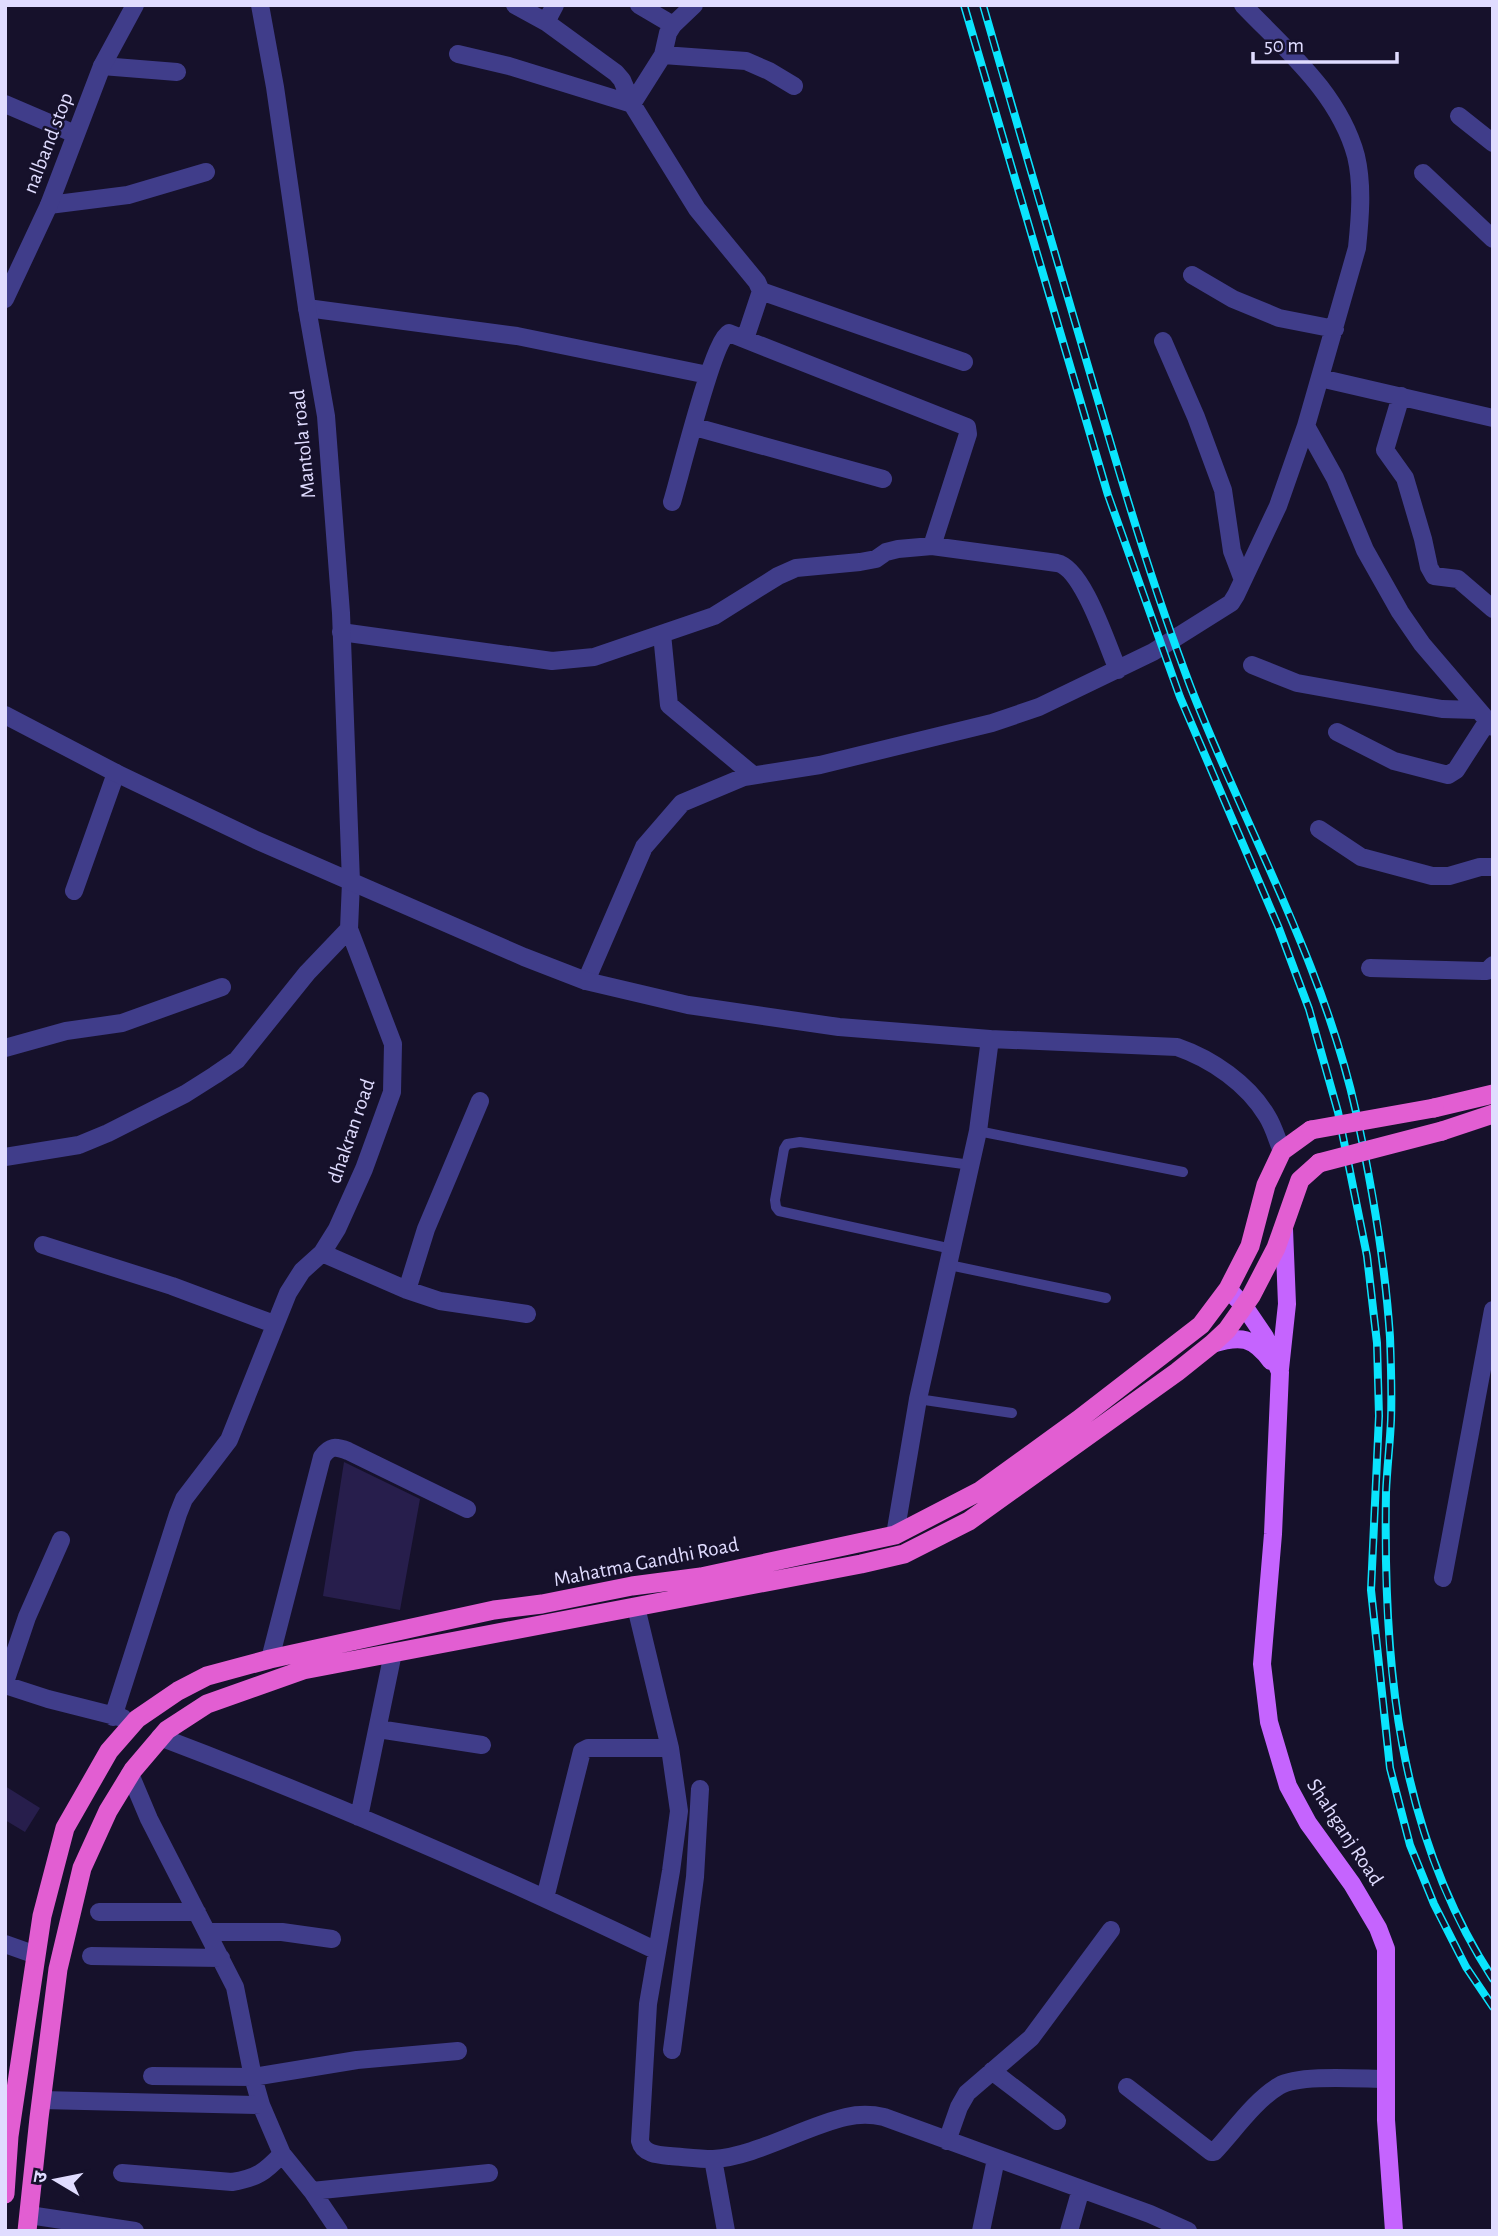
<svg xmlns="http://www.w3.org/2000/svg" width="1498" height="2236" font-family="'Alegreya Sans','Noto Sans Devanagari',sans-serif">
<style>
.building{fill:#271e4c}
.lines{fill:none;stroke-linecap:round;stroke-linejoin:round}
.service{stroke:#403d8a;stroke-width:10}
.minor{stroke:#403d8a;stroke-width:18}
.tertiary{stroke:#403d8a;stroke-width:18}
.primary{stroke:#c564fe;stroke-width:18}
.trunk{stroke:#e25ed2;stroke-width:19}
.rail-casing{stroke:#0ae4fd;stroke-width:8}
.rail{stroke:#16112b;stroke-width:5;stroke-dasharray:16;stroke-linecap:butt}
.trunk-bridge{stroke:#e25ed2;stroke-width:19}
.labels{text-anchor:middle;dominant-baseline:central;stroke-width:5;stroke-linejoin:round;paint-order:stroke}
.street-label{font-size:21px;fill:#e0dcff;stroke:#16112b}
</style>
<rect width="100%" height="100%" fill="#16112b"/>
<path class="building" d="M344 1462 420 1499 400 1610 323 1596Z
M5 1786 40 1808 25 1832 5 1820Z"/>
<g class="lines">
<path class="service" d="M978 1131 1183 1172
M952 1249 779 1211 776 1207 775 1200 784 1149 787 1144 800 1142 971 1165
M949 1265 1106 1298
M918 1399 1012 1413"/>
<path class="minor" d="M515 5 546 22 616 73 622 80 632 104 697 209 757 282 761 291 745 339
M639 5 673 25
M546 22 555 5
M458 54 509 66 632 104
M663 55 746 61 769 71 794 86
M102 66 177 72
M5 104 75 134
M632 104 663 55 668 33 673 25 694 5
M1459 116 1493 143
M1423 173 1493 239
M49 205 128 195 206 172
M1192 275 1233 299 1279 318 1335 329
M761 291 964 362
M307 308 517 336 708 375
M1163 341 1196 417 1223 490 1232 551 1243 580
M1320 378 1493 418
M1401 396 1385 450 1405 478 1423 539 1429 567 1434 576 1458 579 1493 609
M1306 426 1335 478 1365 550 1400 612 1422 644 1493 727
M695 427 883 479
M672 502C680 476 713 340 729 333L967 427 968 434 932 546
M341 632 552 661 594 657 714 616 778 576 796 568 860 562 876 559 886 552 898 549 932 546 1057 563C1083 568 1107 645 1118 670
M662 634 669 705 753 775
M1252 665 1297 683 1442 709 1477 710
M1337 732 1394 761 1448 775 1456 770 1487 722
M1319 829 1361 857 1432 876H1449L1480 867H1493
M74 891 116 773
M1370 968 1483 971H1487L1493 965
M586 981 644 847 682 803 744 777 820 765 992 723 1039 707 1153 652 1231 603 1236 595 1278 506 1306 426 1357 248C1360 219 1363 185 1356 156 1339 93 1286 50 1243 5
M5 1048 66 1031 122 1023 222 987
M5 1157 79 1145 108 1133 185 1094 215 1075 237 1060 307 973 349 929
M43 1245 172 1286 274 1324
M322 1253 407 1290 440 1301 527 1314
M407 1290 426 1229 480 1101
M1443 1578 1493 1310
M636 1607 670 1748 679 1811 671 1871 648 2004 640 2141C643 2154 658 2155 670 2156 684 2157 699 2159 713 2159 755 2157 805 2126 846 2117 859 2114 871 2114 884 2117L1150 2214 1188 2231
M270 1659 322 1457C330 1446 335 1446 348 1451L467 1509
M5 1682 27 1617 61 1540
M5 1685 48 1699 123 1718
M113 1717 178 1514 184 1499 229 1440 288 1293 302 1271 322 1253 337 1229 364 1169 392 1092 393 1044 349 929 351 882
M378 1729 482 1745
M160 1737C329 1801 494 1873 657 1951
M130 1774 149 1819 235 1987 253 2077 261 2105 282 2154 312 2191 339 2231
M359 1817 393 1653
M545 1898 582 1751 588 1748H670
M99 1912H197
M209 1932H282L332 1939
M5 1944 36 1955
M91 1956 221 1958
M672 2050 695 1877 700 1789
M992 2071 1057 2121
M152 2076 253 2077 357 2060 458 2051
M1127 2087 1211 2152H1214C1233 2132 1255 2100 1279 2086 1299 2074 1362 2079 1386 2079
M41 2100 261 2105
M947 2141 959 2107 967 2093 1031 2038 1111 1930
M713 2159 726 2231
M122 2173 232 2182C257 2178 265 2172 282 2154
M312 2191 489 2173
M29 2215 135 2231
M981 2231 996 2159
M1069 2231 1081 2189"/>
<path class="tertiary" d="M260 5 275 87 307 308 326 416 341 613 351 882
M5 299 49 205 102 66 135 5
M5 715 116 773 256 840 524 957 586 981 688 1005 839 1027 990 1039 1177 1047C1212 1059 1248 1084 1267 1116 1274 1127 1277 1140 1282 1151
M895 1535 918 1399 978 1131 990 1039"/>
<path class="primary" d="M1228 1289 1244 1306 1265 1337 1280 1372 1273 1534 1262 1664 1269 1722 1288 1786 1308 1823 1352 1884 1378 1928 1386 1949V2120L1394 2231
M1212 1344C1241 1335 1253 1337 1271 1361
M1280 1369 1287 1304 1284 1229"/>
<path class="trunk" d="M1434 1108 1493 1094
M1442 1131 1493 1114
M5 2194 9 2136 42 1916 65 1828 109 1751 137 1719 178 1691 207 1676 270 1659 494 1610 542 1604 632 1586 701 1577 895 1535 980 1491 1078 1420 1201 1325 1228 1289 1250 1246 1266 1185 1282 1151 1311 1130
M27 2231 39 2118 58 1969 82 1868 108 1811 133 1770 167 1730 207 1704 303 1670 861 1564 904 1554 969 1521 1177 1372 1212 1344 1227 1330 1251 1296 1276 1248 1300 1180 1319 1163"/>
<defs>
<path id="rail" d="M964 5 1108 495 1180 697 1278 926 1309 1009 1338 1112 1367 1256 1377 1343 1379 1416 1371 1590 1390 1768 1410 1845 1434 1904 1466 1967 1493 2007
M983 5C1018 128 1054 250 1090 373 1121 479 1152 585 1191 688 1246 829 1323 963 1356 1112 1372 1186 1385 1261 1390 1337 1391 1364 1392 1392 1391 1420 1390 1444 1387 1468 1386 1492 1383 1664 1397 1831 1493 1979"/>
</defs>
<use href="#rail" class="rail-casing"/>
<use href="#rail" class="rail"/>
<path class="trunk-bridge" d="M1311 1130 1434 1108
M1319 1163 1442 1131"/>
</g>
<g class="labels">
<g class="street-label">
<text transform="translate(48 143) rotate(-69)">nalband stop</text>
<text transform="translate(303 444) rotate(-96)">Mantola road</text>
<text transform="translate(351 1131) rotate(-71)">dhakran road</text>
<text transform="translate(646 1562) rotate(-11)">Mahatma Gandhi Road</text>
<text transform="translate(1345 1832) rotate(57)">Shahganj Road</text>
</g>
</g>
<rect width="1498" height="2236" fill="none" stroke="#e0dcff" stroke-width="14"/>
<g transform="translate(56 2180) rotate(280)" stroke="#16112b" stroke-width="5" paint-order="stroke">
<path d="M0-5L12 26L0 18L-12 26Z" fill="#e0dcff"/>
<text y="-10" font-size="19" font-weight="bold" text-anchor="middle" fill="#e0dcff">उ</text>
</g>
<path d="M1253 52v10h144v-10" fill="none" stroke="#e0dcff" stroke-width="3.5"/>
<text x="1264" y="52" font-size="21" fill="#e0dcff" stroke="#16112b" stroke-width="5" paint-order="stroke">50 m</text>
</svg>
